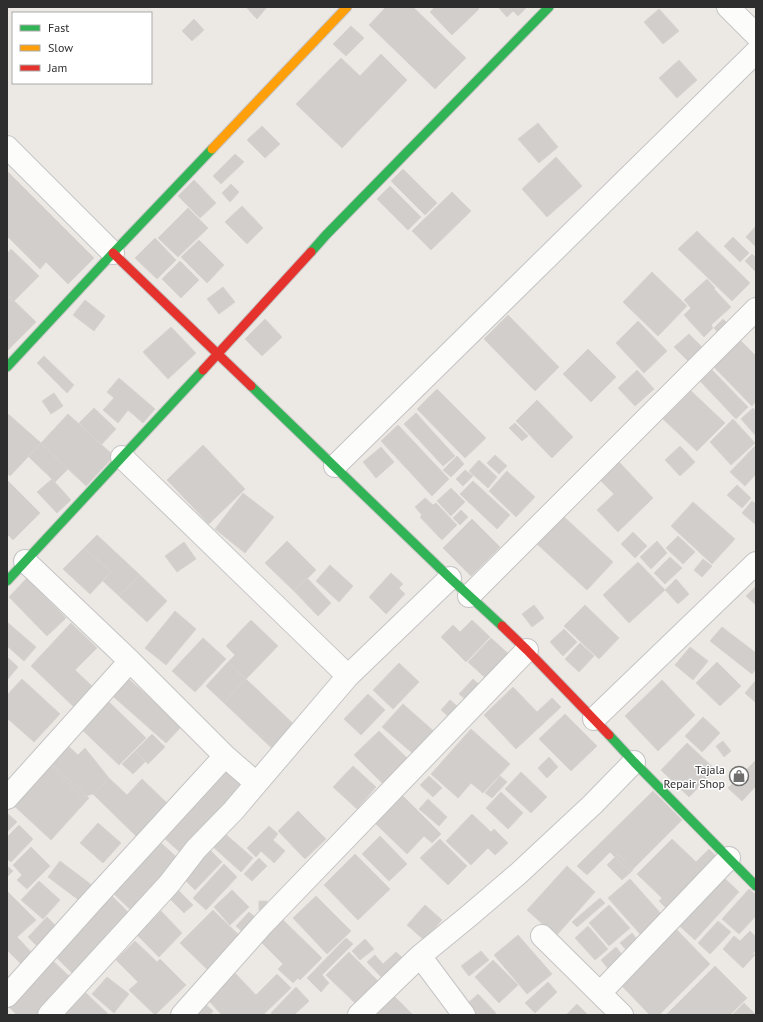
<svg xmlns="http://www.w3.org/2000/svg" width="763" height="1022" font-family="'PT Sans',sans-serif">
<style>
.building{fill:#d1cecb;stroke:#d7d4d0}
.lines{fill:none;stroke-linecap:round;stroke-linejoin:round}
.street-casing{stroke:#c5c4c5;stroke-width:24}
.fast-casing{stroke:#c5c4c5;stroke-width:11}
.slow-casing{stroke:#c5c4c5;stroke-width:11}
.jam-casing{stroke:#c5c4c5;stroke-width:11}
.street{stroke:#fcfcfb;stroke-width:22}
.fast{stroke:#30b455;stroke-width:9}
.slow{stroke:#ff9f0a;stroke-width:9}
.jam{stroke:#e5322d;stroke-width:9}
.labels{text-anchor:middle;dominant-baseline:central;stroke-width:3;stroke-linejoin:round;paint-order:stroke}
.poi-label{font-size:12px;fill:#2e2e2e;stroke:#fff;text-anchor:end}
</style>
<rect width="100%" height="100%" fill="#ece8e4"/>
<path class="building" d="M246 7H267L257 19Z
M386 7H413L466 58 435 89 369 25Z
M435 7H477L479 9 452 35 430 12Z
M498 7H527L518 16 513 11 507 17Z
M659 9 679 31 663 44 644 22Z
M194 19 204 30 192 41 182 31Z
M351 26 364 38 346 56 333 44Z
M381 54 407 80 342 148 296 104 341 58 360 76Z
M679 60 697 80 677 98 659 78Z
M538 123 558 147 539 163 518 139Z
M262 126 280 144 265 158 247 140Z
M235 154 244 162 221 184 213 176Z
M556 157 582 186 547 217 522 189Z
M403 169 437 203 425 215 391 181Z
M7 171 94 258 68 284 46 262 40 269 7 236Z
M194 180 216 203 200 218 178 196Z
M231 184 239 192 230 202 222 193Z
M390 186 421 217 408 230 377 199Z
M452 192 471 211 431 250 412 231Z
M242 206 263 228 247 244 225 222Z
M188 208 208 228 178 257 158 238Z
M755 227 756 228V245L755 246 746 237Z
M697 231 750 283 732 301 678 249Z
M733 237 749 253 740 262 724 246Z
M155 238 176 260 157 279 135 258Z
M199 240 224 265 207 283 181 257Z
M11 249 39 276 14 301 7 294V254Z
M752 254 756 258V272L745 261Z
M180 261 199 280 181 298 162 279Z
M652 272 687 306 658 336 623 302Z
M707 279 715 288 714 289 731 307 711 325 713 328 704 337 684 315 691 308 684 300Z
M223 287 235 302 219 314 207 299Z
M7 294 36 322 8 350 7 349Z
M85 300 105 316 94 331 73 315Z
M508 315 559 367 535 391 484 339Z
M265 319 282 337 262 356 245 339Z
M723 319 729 325 719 334 714 328Z
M638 321 667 351 644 373 616 343Z
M171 327 196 353 168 379 143 352Z
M689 334 703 348 689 362 674 347Z
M737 337 756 356V401L752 406 710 363Z
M588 349 616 377 591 402 563 374Z
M44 356 74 385 67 393 37 363Z
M637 370 654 389 635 406 618 388Z
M712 370 748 407 736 419 700 381Z
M119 378 155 409 143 423 128 410 118 423 103 410 114 398 107 392Z
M437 389 486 438 465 458 417 409Z
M691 391 725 423 697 451 663 419Z
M54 393 63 406 51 414 42 401Z
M537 400 573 437 552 458 516 421Z
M94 408 116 429 101 445 79 423Z
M753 408 756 411V436L741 419Z
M7 413 41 443 10 476 7 473Z
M416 413 455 456 443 466 404 424Z
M68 414 114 456 86 486 41 443Z
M733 419 755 443 731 465 710 442Z
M515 423 528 436 522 441 509 428Z
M398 425 449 479 432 496 381 441Z
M41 443 68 469 55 482 28 456Z
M203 445 245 489 209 524 167 480Z
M756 445V474L745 486 730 472Z
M680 446 695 462 680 476 665 460Z
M381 447 394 462 376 478 363 462Z
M495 455 507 466 499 474 487 463Z
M457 456 464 464 451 477 443 470Z
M479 460 497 477 488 488 469 471Z
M619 462 653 498 618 532 597 510 614 494 600 480Z
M465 470 473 476 463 486 456 479Z
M507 471 535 497 516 517 489 491Z
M52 479 71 500 57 513 37 492Z
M7 480 40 513 13 540 7 534Z
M473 481 510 515 497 529 460 494Z
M737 485 751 498 742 508 727 495Z
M451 488 465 502 451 516 437 501Z
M243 493 274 517 245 553 215 529Z
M425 498 433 505 436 503 457 525 442 540 420 517 422 515 415 507Z
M752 501 756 504V523L755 524 742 513Z
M693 502 735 539 712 564 671 526Z
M461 510 468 517 460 525 453 518Z
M563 516 613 562 587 590 537 544Z
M472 519 500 547 471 576 443 548Z
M633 532 647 546 635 558 621 544Z
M97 535 140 575 119 596 103 581 111 572 84 548Z
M678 536 695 552 683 564 666 548Z
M287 541 316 570 294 591 265 563Z
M657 541 667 553 651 569 640 557Z
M184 542 196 559 177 572 165 556Z
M84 548 111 572 90 594 63 569Z
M670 557 682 568 665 584 654 573Z
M703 559 712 566 702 577 694 570Z
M638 562 665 590 629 623 603 595Z
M330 565 353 586 339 602 316 581Z
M391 573 403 584 399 588 405 594 386 614 369 597Z
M140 575 167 601 147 622 119 596Z
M27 578 66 618 47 636 9 597Z
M307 578 331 603 318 616 294 591Z
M676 579 689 594 678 604 665 590Z
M756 586V605L746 596Z
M534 605 544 618 532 627 522 614Z
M585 605 619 638 599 659 564 626Z
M175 611 196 629 166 665 145 648Z
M251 620 278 646 246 679 228 662 235 655 226 646Z
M472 620 490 637 466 662 441 637 453 625 460 632Z
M7 622 36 647 24 661 7 646Z
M71 623 97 648 75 670 94 688 75 708 31 666Z
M722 627 756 653V669L752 674 710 641Z
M564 629 577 642 563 656 550 642Z
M203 638 226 659 195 692 172 671Z
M491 638 513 658 490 682 468 662Z
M580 643 594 656 579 672 565 659Z
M690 647 708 661 693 680 675 665Z
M7 657 18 667 7 680Z
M228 662 246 679 224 703 206 686Z
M717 662 741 686 720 706 696 683Z
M399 663 419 682 393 709 373 690Z
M123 674 182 726 166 743 107 691Z
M22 679 60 714 34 742 7 718V695Z
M246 679 301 731 278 754 224 703Z
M473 679 483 688 470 703 459 694Z
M662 680 695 715 658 751 625 716Z
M756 680V703L745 693Z
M513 687 537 712 552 698 561 707 516 749 484 715Z
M368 694 385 710 361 735 344 719Z
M103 696 146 738 119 765 76 724Z
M450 700 458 707 449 717 441 710Z
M403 704 437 734 417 757 382 727Z
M565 714 597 746 571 771 539 739Z
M703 717 720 733 702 752 685 736Z
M471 729 510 764 483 793 471 783 458 798 431 774Z
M379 731 409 760 384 785 354 755Z
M152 734 165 747 148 764 135 751Z
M723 741 731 751 724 757 716 746Z
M687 743 716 770 689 797 661 770Z
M66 744 78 755 85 748 109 778 93 794 82 797 47 763Z
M135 751 146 761 133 774 122 764Z
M549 757 558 767 547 778 538 768Z
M756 760V786L742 801 728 788Z
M48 761 89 798 51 840 10 802Z
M353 766 376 787 357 809 333 787Z
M226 769 247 789 183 855 162 836Z
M521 772 547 797 531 813 505 789Z
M429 776 442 788 433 797 420 785Z
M500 776 507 782 492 798 485 793Z
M109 778 127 795 142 779 170 806 139 839 93 794Z
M653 791 682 820 630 872 610 852 587 875 577 866Z
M501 792 523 813 508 829 486 808Z
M402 795 441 834 432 843 424 836 407 854 375 823Z
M428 799 447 817 439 826 419 809Z
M298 811 326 839 305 859 278 831Z
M7 813 17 822 7 832Z
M472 814 491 832 494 829 508 843 495 855 488 848 471 865 446 841Z
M98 823 121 843 103 863 80 843Z
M19 825 33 839 11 862 7 859V837Z
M269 826 278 834 273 840 285 851 274 863 261 851 256 857 247 848Z
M223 832 253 858 241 872 211 845Z
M380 836 407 864 389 881 362 854Z
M440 839 467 866 448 885 420 858Z
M672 839 696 862 709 849 720 860 669 911 659 901 662 898 637 874Z
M160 842 183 863 135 914 112 892Z
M31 847 50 866 27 889 17 880 22 875 13 865Z
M209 849 222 862 195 890 182 877Z
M355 854 390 889 358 920 324 885Z
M618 854 633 870 622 880 607 865Z
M259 858 267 866 252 881 244 874Z
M60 861 97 889 84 904 48 877Z
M224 864 237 877 206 910 193 898Z
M7 866 13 871 7 877Z
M567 866 595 892 556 936 527 910Z
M719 873 739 892 695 940 674 921Z
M630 879 663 916 641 935 608 898Z
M39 881 60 900 43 919 21 900Z
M749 889 756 895V916L739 934 722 919Z
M178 890 193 905 184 913 170 899Z
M232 890 249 907 230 925 214 907Z
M8 892 36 920 17 937 33 954 22 965 7 950V893Z
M110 894 133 917 75 976 52 953Z
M316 896 351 931 327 954 293 918Z
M600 898 605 903 577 927 572 922Z
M259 901H267V910H259Z
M425 905 442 920 424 940 407 925Z
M609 905 630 928 609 946 589 923Z
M213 910 245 941 213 975 180 943Z
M161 911 182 933 159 957 137 935Z
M249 912 260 921 246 935 236 926Z
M47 917 60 930 41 950 28 937Z
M282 919 322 958 300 980 298 978 293 983 278 969 283 964 260 941Z
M718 921 731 932 710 954 698 943Z
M588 926 608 949 595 960 575 938Z
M674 927 710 964 659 1015H650L618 982Z
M750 931 756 937V951L753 953 755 955 743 968 723 949 734 936 740 941Z
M632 933 641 944 630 954 620 943Z
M518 935 552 974 527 994 494 955Z
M346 938 353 944 322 975 329 983 321 992 307 978Z
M365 939 374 949 360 960 352 951Z
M135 941 157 962 160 959 186 985 155 1015 129 990 138 982 116 960Z
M616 947 625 958 610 971 601 960Z
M481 951 489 960 469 976 461 966Z
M349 952 379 982 356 1004 326 975Z
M396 952 405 960 384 980 367 962 375 955 383 964Z
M51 959 71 978 36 1015H17L7 1005Z
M493 960 518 985 499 1003 475 977Z
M715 966 747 998 730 1015H666Z
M235 973 256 995 277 974 291 988 263 1015H222L207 999Z
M107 977 129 994 114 1013 92 994Z
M548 982 557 992 535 1013 525 1003Z
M296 987 309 1001 294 1015H273L271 1013Z
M390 992 413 1015H367Z
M86 993 109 1015H64Z
M478 994 496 1013 493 1015H477L467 1004Z
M203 1002 213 1011 210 1015H191Z
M744 1003 756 1015H732Z
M577 1004 588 1015H566Z"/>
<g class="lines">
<defs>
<path id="street" d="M728 7 756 35
M7 147 113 253
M122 457 348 676
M335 466 756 52
M469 596 756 309
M130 661 225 756 256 783
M594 719 756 563
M7 798 130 661 25 561
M542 936 622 1015
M420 956 464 1015
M600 993 729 858
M7 996 94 899 225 756
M49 1015 169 884 196 849 233 811 348 676 450 578
M182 1015 263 924 527 650
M359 1015 420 956 470 915 518 874 592 805 634 762"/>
<path id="fast" d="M311 252 326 235 549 7
M7 367 113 253 212 149
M251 386 450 578 502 626
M7 581 203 370
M609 735 634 762 756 886"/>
<path id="slow" d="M212 149 347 7"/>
<path id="jam" d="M113 253 251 386
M203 370 311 252
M502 626 527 650 609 735"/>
</defs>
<use href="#street" class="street-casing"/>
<use href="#fast" class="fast-casing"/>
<use href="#slow" class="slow-casing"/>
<use href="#jam" class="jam-casing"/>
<use href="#street" class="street"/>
<use href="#fast" class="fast"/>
<use href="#slow" class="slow"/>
<use href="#jam" class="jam"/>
</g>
<defs>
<symbol id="shop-ring" viewBox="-11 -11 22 22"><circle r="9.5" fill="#fff" stroke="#706f6e" stroke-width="1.5"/><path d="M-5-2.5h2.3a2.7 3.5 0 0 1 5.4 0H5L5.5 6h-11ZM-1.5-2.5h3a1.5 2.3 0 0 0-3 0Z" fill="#706f6e"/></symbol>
</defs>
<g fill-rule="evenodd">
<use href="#shop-ring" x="728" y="765" width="22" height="22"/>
</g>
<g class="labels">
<g class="poi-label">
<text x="725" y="769">Tajala<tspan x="725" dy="14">Repair Shop</tspan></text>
</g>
</g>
<rect width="763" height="1022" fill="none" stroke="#2e2e2e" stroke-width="16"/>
<rect x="12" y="12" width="140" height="72" fill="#ffffff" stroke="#ababab"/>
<rect x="20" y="25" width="20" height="6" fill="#30b455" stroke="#ababab"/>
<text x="48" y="32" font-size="12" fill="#2e2e2e">Fast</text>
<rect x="20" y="45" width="20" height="6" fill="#ff9f0a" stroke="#ababab"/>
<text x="48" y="52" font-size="12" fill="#2e2e2e">Slow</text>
<rect x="20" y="65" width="20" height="6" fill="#e5322d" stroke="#ababab"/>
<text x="48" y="72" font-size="12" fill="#2e2e2e">Jam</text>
</svg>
